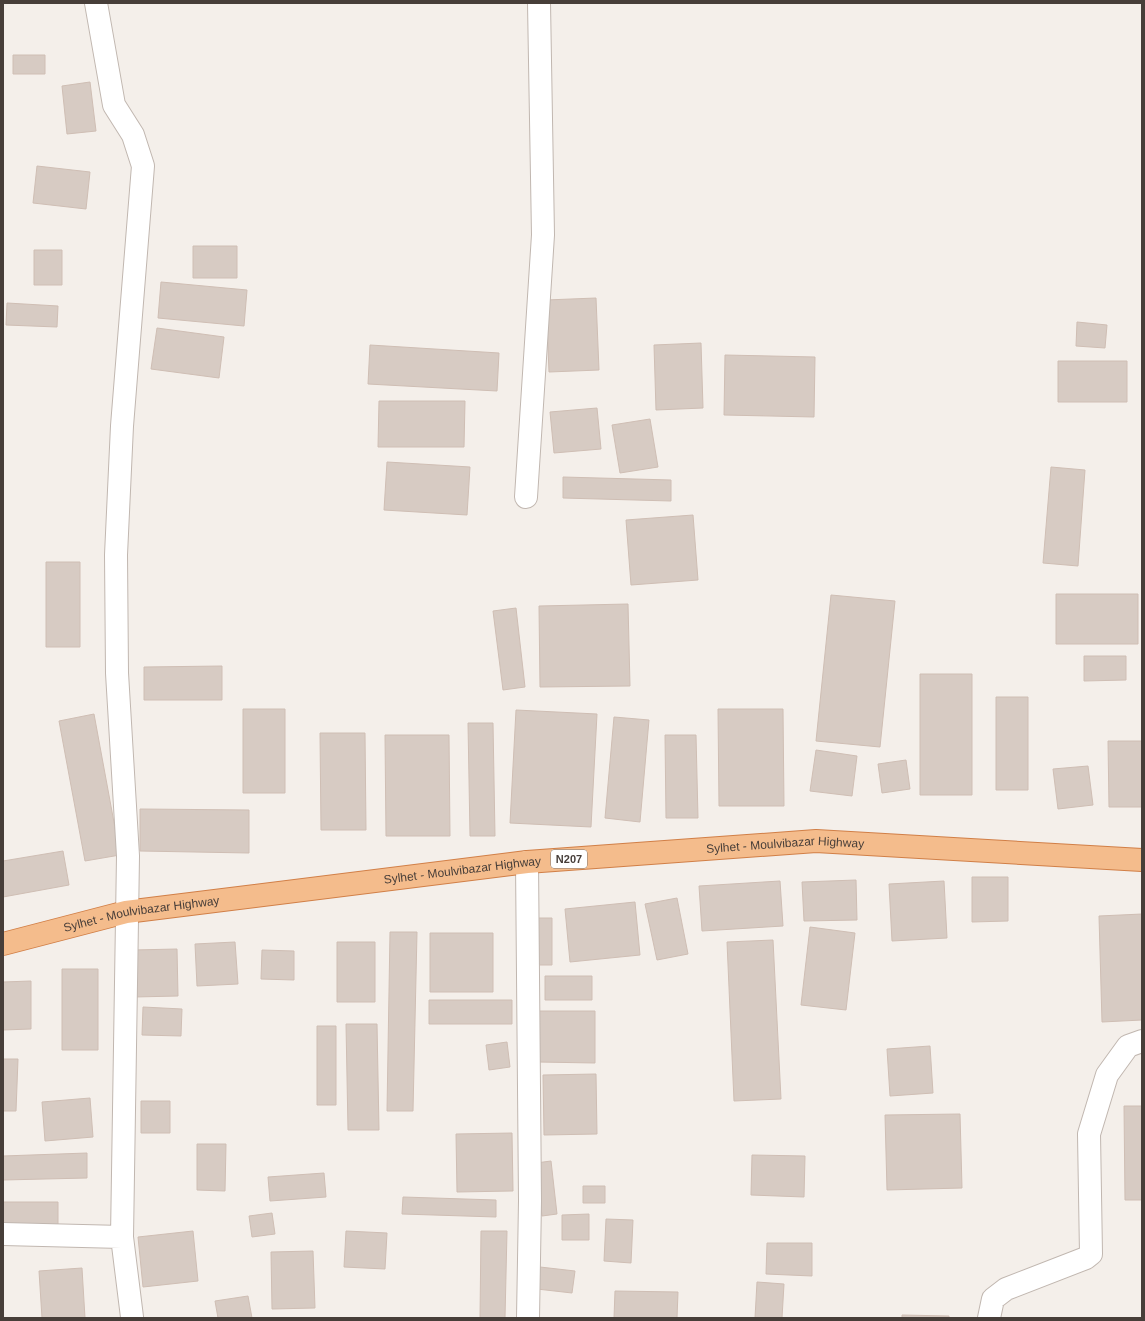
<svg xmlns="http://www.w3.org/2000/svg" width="1145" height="1321" font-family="Arial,sans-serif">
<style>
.building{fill:#d7cbc3;stroke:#cfbeb4}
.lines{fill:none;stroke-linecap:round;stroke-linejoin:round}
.minor-casing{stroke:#c1b7b0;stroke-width:24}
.trunk-casing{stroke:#d17f47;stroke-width:24}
.minor{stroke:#fff;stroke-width:22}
.trunk{stroke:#f4bc8c;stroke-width:22}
.labels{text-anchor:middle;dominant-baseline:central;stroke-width:3.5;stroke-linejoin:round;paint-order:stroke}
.shield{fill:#fff;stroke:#7e7874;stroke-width:1}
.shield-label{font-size:11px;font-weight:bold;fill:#473e39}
.street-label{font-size:12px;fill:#473e39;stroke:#fff}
</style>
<rect width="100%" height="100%" fill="#f4efea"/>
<path class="building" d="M13 55H45V74H13Z
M90 82 96 131 67 134 62 86Z
M37 166 90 172 86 209 33 203Z
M193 246H237V278H193Z
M34 250H62V285H34Z
M161 282 247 290 244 326 158 318Z
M596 298 599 370 549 372 546 300Z
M7 303 58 306 57 327 6 325Z
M1077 322 1107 325 1105 348 1076 346Z
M157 328 224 337 219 378 151 369Z
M701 343 703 408 656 410 654 345Z
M370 345 499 353 497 391 368 384Z
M725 355 815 357 814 417 724 415Z
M1058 361H1127V402H1058Z
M379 401H465L464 447H378Z
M597 408 601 449 554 453 550 412Z
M650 419 658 467 620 473 612 425Z
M387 462 470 467 467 515 384 510Z
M1051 467 1085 470 1078 566 1043 563Z
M563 477 671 480V501L563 498Z
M693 515 698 580 631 585 626 520Z
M46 562H80V647H46Z
M1056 594H1138V644H1056Z
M831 595 895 601 880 747 816 741Z
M628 604 630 686 540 687 539 606Z
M516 608 525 687 503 690 493 611Z
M1084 656H1126V680L1084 681Z
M222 666V700H144V667Z
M920 674H972V795H920Z
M996 697H1028V790H996Z
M243 709H285V793H243Z
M718 709H783L784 806H719Z
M516 710 597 714 591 827 510 823Z
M94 714 120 855 85 861 59 721Z
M614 717 649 720 640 822 605 818Z
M468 723H493L495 836H470Z
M320 733H365L366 830H321Z
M385 735H449L450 836H386Z
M665 735H696L698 818H666Z
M1108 741H1142V807H1109Z
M816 750 857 756 852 796 810 791Z
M906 760 910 789 882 793 878 764Z
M1088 766 1093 805 1058 809 1053 769Z
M140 809 249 810V853L140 851Z
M63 851 69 885 3 897V861Z
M972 877H1008V921L972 922Z
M856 880 857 920 804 921 802 882Z
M780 881 783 926 702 931 699 886Z
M944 881 947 938 892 941 889 884Z
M677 898 688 954 657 960 645 904Z
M635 902 640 955 570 962 565 909Z
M1142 914V1020L1102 1022 1099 916Z
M537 918H552V965H537Z
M810 927 855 933 846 1010 801 1005Z
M390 932H417L413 1111H387Z
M430 933H493V992H430Z
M773 940 781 1099 734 1101 727 942Z
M235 942 238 984 197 986 195 944Z
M337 942H375V1002H337Z
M177 949 178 996 134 997 133 950Z
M262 950 294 951V980L261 979Z
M62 969H98V1050H62Z
M545 976H592V1000H545Z
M31 981V1029L3 1030V982Z
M429 1000H512V1024H429Z
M143 1007 182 1009 181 1036 142 1035Z
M539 1011H595V1063L538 1062Z
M346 1024H377L379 1130H348Z
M317 1026H336V1105H317Z
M507 1042 510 1067 489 1070 486 1045Z
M930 1046 933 1093 890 1096 887 1049Z
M3 1059H18L16 1111H3Z
M596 1074 597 1134 544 1135 543 1075Z
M90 1098 93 1137 45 1141 42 1102Z
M141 1101H170V1133H141Z
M1124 1106H1142V1200H1125Z
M960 1114 962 1188 887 1190 885 1115Z
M512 1133 513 1191 457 1192 456 1134Z
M197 1144H226L225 1191 197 1190Z
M87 1153V1178L3 1180V1156Z
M752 1155 805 1156 804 1197 751 1195Z
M551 1161 557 1214 542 1216 536 1163Z
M324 1173 326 1197 270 1201 268 1177Z
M583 1186H605V1203H583Z
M403 1197 496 1200V1217L402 1214Z
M3 1202H58V1226H3Z
M272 1213 275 1234 252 1237 249 1216Z
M589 1214V1240H562V1215Z
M606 1219 633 1220 631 1263 604 1261Z
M193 1231 198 1281 143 1287 138 1237Z
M346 1231 387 1233 385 1269 344 1267Z
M481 1231H507L505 1318H480Z
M767 1243H812V1276L766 1274Z
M313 1251 315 1308 272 1309 271 1252Z
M540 1267 575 1271 572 1293 537 1289Z
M82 1268 85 1318H42L39 1271Z
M757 1282 784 1284 782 1318H755Z
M615 1291 678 1292 677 1318H614Z
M248 1296 252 1318H218L215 1301Z
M902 1315 949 1316V1318H902Z"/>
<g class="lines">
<defs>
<path id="minor" d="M96 3 114 105 133 135 143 166 122 426 116 555 117 673 128 856 122 1237 132 1317
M526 497 543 235 539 3
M527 862 530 1201 528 1318
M3 1234 122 1237
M989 1318 993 1299 1006 1289 1086 1258 1091 1254 1089 1134 1107 1075 1128 1046 1142 1041"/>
<g id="trunk">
<path id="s1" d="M3 944 126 912 527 862 816 841 1142 860"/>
</g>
</defs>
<use href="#minor" class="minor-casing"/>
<use href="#trunk" class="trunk-casing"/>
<use href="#minor" class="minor"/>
<use href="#trunk" class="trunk"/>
</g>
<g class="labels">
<rect class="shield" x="551" y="850" width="36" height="18" rx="3"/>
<g class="shield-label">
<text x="569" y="859">N207</text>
</g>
<g class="street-label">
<text stroke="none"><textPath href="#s1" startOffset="790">Sylhet - Moulvibazar Highway</textPath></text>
<text stroke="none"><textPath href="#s1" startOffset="466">Sylhet - Moulvibazar Highway</textPath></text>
<text stroke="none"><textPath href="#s1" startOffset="142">Sylhet - Moulvibazar Highway</textPath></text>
</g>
</g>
<rect width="1145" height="1321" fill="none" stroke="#473e39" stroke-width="8"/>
</svg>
